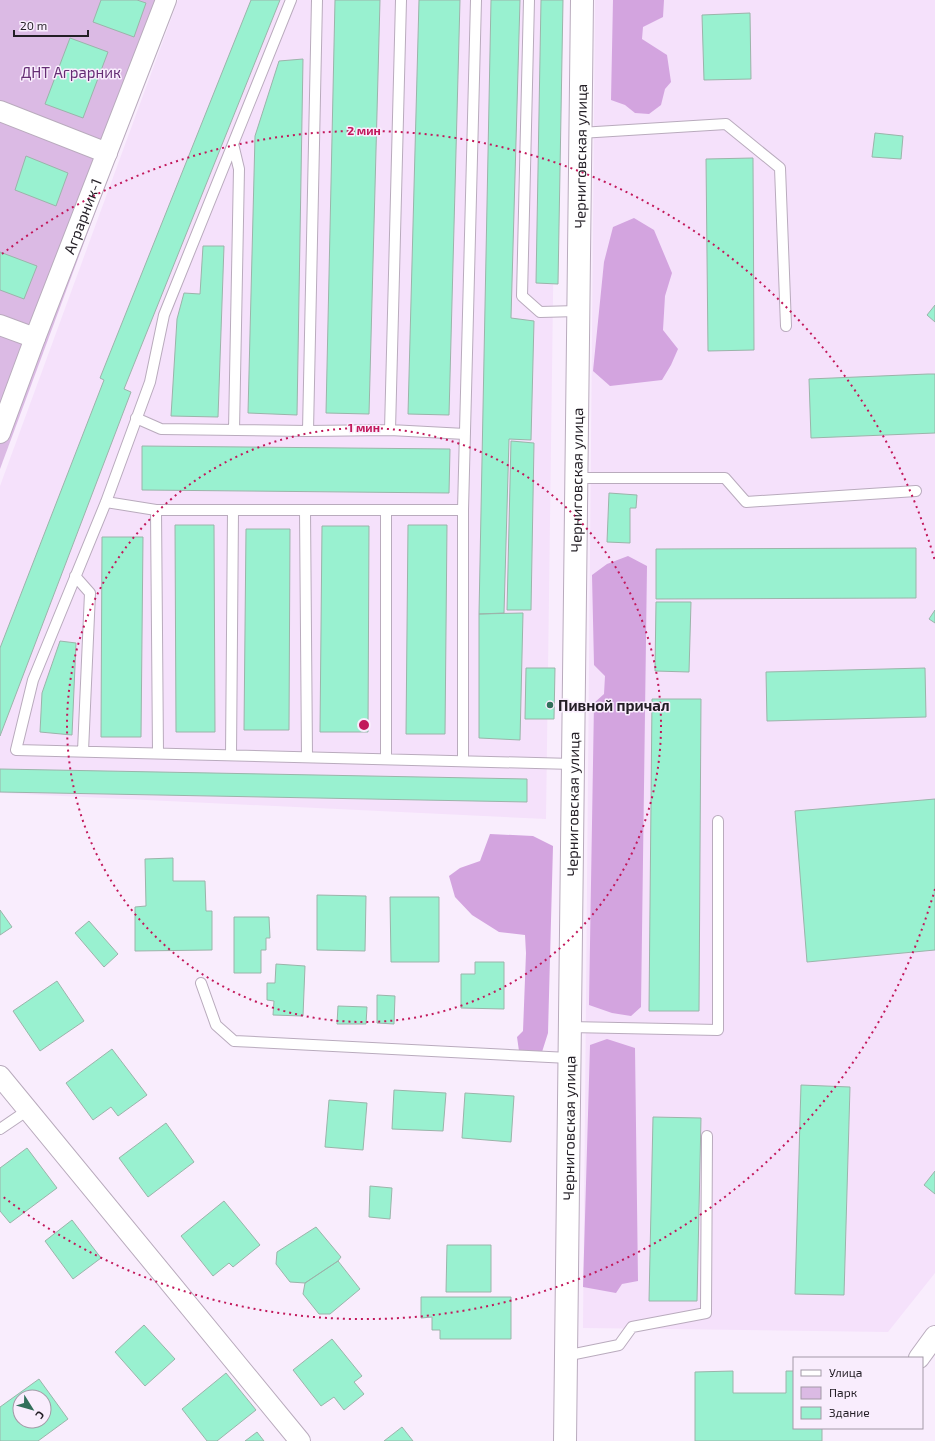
<svg xmlns="http://www.w3.org/2000/svg" width="935" height="1441" font-family="'Exo 2',sans-serif">
<style>
.built{fill:#f5e1fb}
.green{fill:#dbbae4}
.forest{fill:#d3a4df}
.building{fill:#99f1d0;stroke:#9bb4aa;fill-rule:evenodd}
.lines{fill:none;stroke-linecap:round;stroke-linejoin:round}
.lane-casing{stroke:#b9abbd;stroke-width:12}
.street-casing{stroke:#b9abbd;stroke-width:22}
.secondary-casing{stroke:#b9abbd;stroke-width:24}
.lane{stroke:#fff;stroke-width:10}
.street{stroke:#fff;stroke-width:20}
.secondary{stroke:#fff;stroke-width:22}
.ring{fill:none;stroke:#c2185b;stroke-width:2;stroke-dasharray:2 4}
.poi-dot{fill:#326f5a;stroke:#f9edfd;stroke-width:1.5}
.labels{text-anchor:middle;dominant-baseline:central;stroke-width:3;stroke-linejoin:round;paint-order:stroke}
.park-label{font-size:15px;fill:#652d74;stroke:#f9edfd}
.street-label{font-size:15px;fill:#231e25;stroke:#f9edfd}
.poi-label{font-size:15px;font-weight:bold;fill:#231e25;stroke:#f9edfd;text-anchor:start}
.centre{fill:#c2185b;stroke:#f9edfd;stroke-width:2}
.ring-label{font-size:12px;text-anchor:middle;font-weight:bold;fill:#c2185b;stroke:#f9edfd;stroke-width:3;stroke-linejoin:round;paint-order:stroke}
</style>
<rect width="100%" height="100%" fill="#f9edfd"/>
<path class="built" d="M178 0H557L546 819 0 793V486Z
M595 0H935V1273L888 1332 583 1328Z"/>
<path class="green" d="M0 0H174L0 469Z"/>
<path class="forest" d="M613 0H664L663 17 643 27 642 39 667 55 671 82 665 89 661 105 649 114 635 113 625 105 611 100Z
M634 218 654 230 672 273 665 296 663 330 678 349 671 365 662 380 610 386 593 371 604 262 613 227Z
M628 556 647 566 641 1007 631 1016 612 1013 589 1005 594 703 604 694 605 676 594 665 592 575 607 564Z
M490 834 533 836 553 846 548 1033 542 1052 519 1051 517 1037 523 1031 526 953 525 935 499 932 472 915 455 897 449 876 460 868 480 861Z
M607 1039 635 1048 638 1281 622 1284 616 1293 583 1287 590 1045Z"/>
<path class="building" d="M101 0H137L146 3 134 37 93 22Z
M251 0H280L124 389 131 392 0 736V648L104 380 100 378Z
M335 0H380L369 414 326 413Z
M419 0H460L449 415 408 414Z
M491 0H520L511 318 534 321 531 440 509 439 504 613 479 614Z
M541 0H563L558 284 536 283Z
M750 13 751 79 704 80 702 15Z
M70 38 108 52 83 118 45 104Z
M303 59 297 415 248 413 255 136 279 61Z
M875 133 903 136 901 159 872 157Z
M26 156 68 173 56 206 15 190Z
M753 158 754 350 708 351 706 159Z
M203 246H224L218 417 171 416 177 319 184 293 200 294Z
M0 252 37 266 24 299 0 290Z
M935 305V322L927 315Z
M928 374H935V433L811 438 809 379Z
M511 441 534 443 531 610H507Z
M142 446 450 449 449 493 142 490Z
M609 493 637 495 636 508H630V543L607 542Z
M175 525H214L215 732H176Z
M408 525H447L445 734H406Z
M322 526H369L368 732H320Z
M246 529H290L289 730H244Z
M102 537H143L141 737H101Z
M916 548V598L656 599V549Z
M656 602H691L689 672 655 671Z
M935 610V623L929 619Z
M523 613 520 740 479 738V614Z
M60 641 76 643 72 735 40 732 42 693Z
M526 668H555L554 719H525Z
M925 668 926 717 767 721 766 672Z
M652 699H701L699 1011H649Z
M0 769 527 779V802L0 792Z
M935 799V950L807 962 795 811Z
M173 858V881H205L206 911H212V950L135 951V907L146 906 145 859Z
M317 895 366 896 365 951 317 950Z
M390 897H439V962H391Z
M0 910 12 927 0 935Z
M234 917H269L270 938H266V950H261V973H234Z
M89 921 118 954 104 967 75 933Z
M475 962H504V1009L461 1008V974H475Z
M276 964 305 966 303 1016 273 1015 274 1001 267 1000V983H275Z
M57 981 84 1021 40 1051 13 1011Z
M377 995 395 996 394 1024 377 1023Z
M338 1006 367 1007 366 1024H337Z
M112 1049 147 1095 118 1116 111 1107 93 1120 66 1083Z
M801 1085 850 1087 844 1295 795 1294Z
M394 1090 446 1093 443 1131 392 1129Z
M465 1093 514 1096 511 1142 462 1138Z
M329 1100 367 1103 363 1150 325 1147Z
M653 1117 701 1118 697 1301H649Z
M166 1123 194 1162 148 1197 119 1158Z
M27 1148 57 1188 10 1223 0 1211V1168Z
M935 1171V1194L924 1185Z
M370 1186 392 1188 390 1219 369 1217Z
M224 1201 260 1245 233 1267 229 1263 213 1276 181 1236Z
M72 1220 101 1258 73 1279 45 1241Z
M316 1227 341 1257 338 1261 305 1283 290 1282 276 1264 277 1252Z
M447 1245H491V1292H446Z
M338 1261 360 1289 330 1314H319L303 1294 305 1283Z
M421 1297H511V1339H440V1330H432V1317L421 1318Z
M144 1325 175 1359 145 1386 115 1352Z
M332 1339 362 1376 354 1382 364 1394 344 1410 334 1397 321 1406 293 1370Z
M733 1371V1393H786V1371H794V1428H822V1441H695V1372Z
M226 1373 256 1410 217 1441H207L182 1409Z
M39 1379 68 1419 38 1441H0V1407ZM20 1397H44V1421H20Z
M402 1427 413 1441H384Z
M257 1432 264 1441H245Z"/>
<g class="lines">
<defs>
<path id="lane" d="M291 0 164 315 150 382 106 502 33 680 16 750 573 764
M529 0 522 296 540 312 578 311
M580 133 726 124 780 168 786 326
M233 144 239 169 234 430
M136 418 161 429 308 431 390 430 465 434
M390 430 401 0
M308 431 317 0
M576 478H725L746 502 916 491
M106 502 156 510H463
M156 510 158 753
M305 510 307 757
M386 510V759
M75 576 90 593 83 751
M231 755 233 510
M463 760V510L476 0
M201 983 216 1025 234 1041 569 1058
M569 1027 718 1030V821
M0 1129 28 1110
M565 1356 619 1345 632 1327 706 1313 707 1136"/>
<g id="street">
<path d="M0 111 107 153"/>
<path d="M0 325 35 338"/>
<path id="s1" d="M0 433 35 338 166 0"/>
<path d="M0 1076 300 1441"/>
<path d="M919 1358 935 1336"/>
</g>
<g id="secondary">
<path id="s2" d="M565 1441 582 0"/>
</g>
</defs>
<use href="#lane" class="lane-casing"/>
<use href="#street" class="street-casing"/>
<use href="#secondary" class="secondary-casing"/>
<use href="#lane" class="lane"/>
<use href="#street" class="street"/>
<use href="#secondary" class="secondary"/>
</g>
<g class="ring">
<circle cx="364" cy="725" r="297"/>
<path d="M935 889A594 594 0 0 1 2 1196M2 254A594 594 0 0 1 935 561"/>
</g>
<circle class="poi-dot" cx="550" cy="705" r="4"/>
<g class="labels">
<g class="park-label">
<text x="71" y="72">ДНТ Аграрник</text>
</g>
<g class="street-label">
<text stroke="none"><textPath href="#s2" startOffset="1285">Черниговская улица</textPath></text>
<text stroke="none"><textPath href="#s1" startOffset="232">Аграрник-1</textPath></text>
<text stroke="none"><textPath href="#s2" startOffset="961">Черниговская улица</textPath></text>
<text stroke="none"><textPath href="#s2" startOffset="637">Черниговская улица</textPath></text>
<text stroke="none"><textPath href="#s2" startOffset="313">Черниговская улица</textPath></text>
</g>
<g class="poi-label">
<text x="558" y="705">Пивной причал</text>
</g>
</g>
<circle cx="364" cy="725" r="6" class="centre"/>
<g class="ring-label">
<text x="364" y="135">2 мин</text>
<text x="364" y="432">1 мин</text>
</g>
<rect x="793" y="1357" width="130" height="72" fill="#f9edfd" stroke="#a39aa7"/>
<rect x="801" y="1370" width="20" height="6" fill="#ffffff" stroke="#a39aa7"/>
<text x="829" y="1377" font-size="12" fill="#231e25">Улица</text>
<rect x="801" y="1387" width="20" height="12" fill="#dbbae4" stroke="#a39aa7"/>
<text x="829" y="1397" font-size="12" fill="#231e25">Парк</text>
<rect x="801" y="1407" width="20" height="12" fill="#99f1d0" stroke="#a39aa7"/>
<text x="829" y="1417" font-size="12" fill="#231e25">Здание</text>
<g transform="translate(32 1409) rotate(127)"><circle r="19" fill="#f9edfd" stroke="#a39aa7"/>
<path d="M0-3L7 15L0 10L-7 15Z" fill="#326f5a"/>
<text y="-6" font-size="11" font-weight="bold" text-anchor="middle" fill="#231e25">С</text>
</g>
<path d="M14 30v6h74v-6" fill="none" stroke="#231e25" stroke-width="2"/>
<text x="20" y="30" font-size="12" fill="#231e25" stroke="#f9edfd" stroke-width="3" paint-order="stroke">20 m</text>
</svg>
